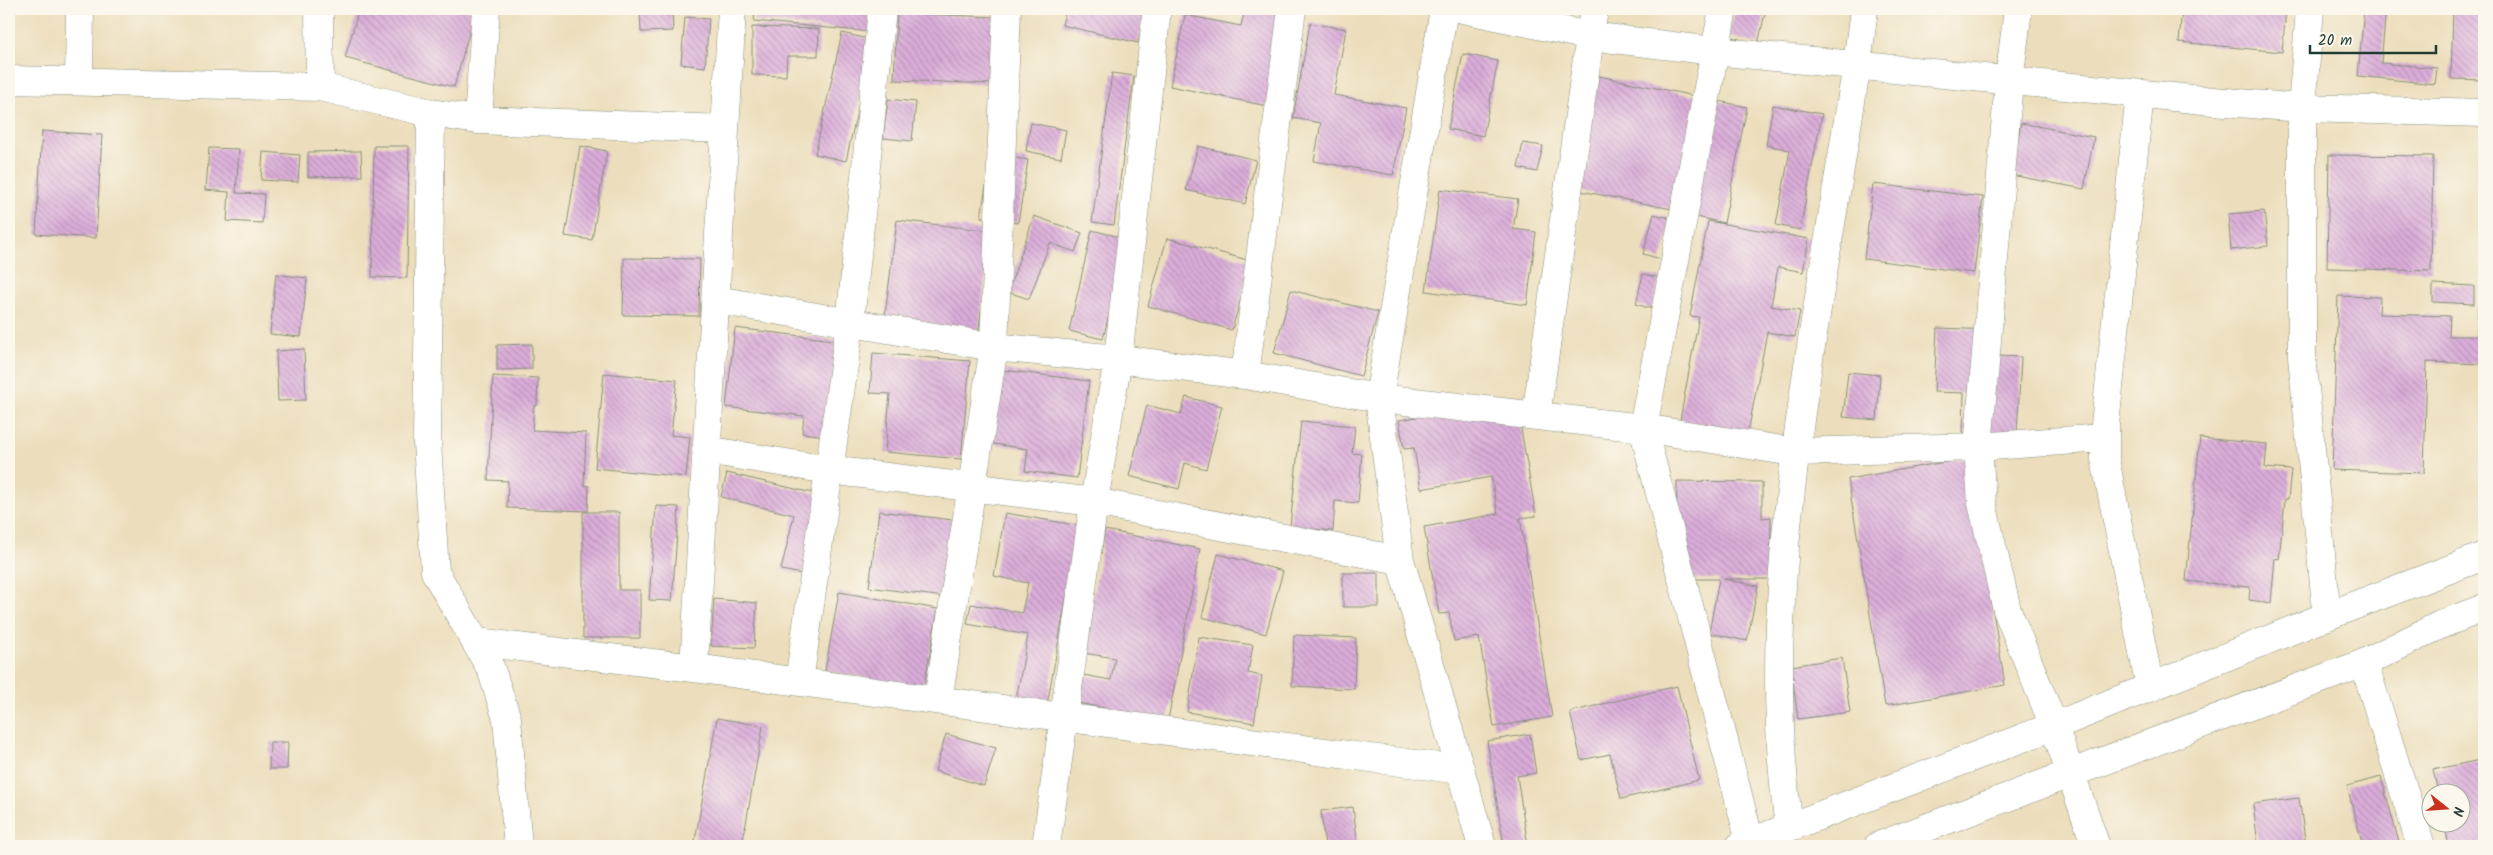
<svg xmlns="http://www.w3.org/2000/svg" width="2493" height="855" font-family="Kalam,sans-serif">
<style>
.building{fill:url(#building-back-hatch)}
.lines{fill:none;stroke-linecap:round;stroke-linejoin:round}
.minor-casing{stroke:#868e78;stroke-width:29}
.secondary-casing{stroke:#868e78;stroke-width:29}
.minor{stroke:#fff;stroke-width:28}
.secondary{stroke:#fff;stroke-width:28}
</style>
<defs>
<pattern id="building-back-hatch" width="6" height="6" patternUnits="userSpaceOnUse" patternTransform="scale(1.25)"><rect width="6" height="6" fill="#dbadda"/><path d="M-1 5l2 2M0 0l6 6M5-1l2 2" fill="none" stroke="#b18eb2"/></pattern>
</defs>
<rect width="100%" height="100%" fill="#fbf7ec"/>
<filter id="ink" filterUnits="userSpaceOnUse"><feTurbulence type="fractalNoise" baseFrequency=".02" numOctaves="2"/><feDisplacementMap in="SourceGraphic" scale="10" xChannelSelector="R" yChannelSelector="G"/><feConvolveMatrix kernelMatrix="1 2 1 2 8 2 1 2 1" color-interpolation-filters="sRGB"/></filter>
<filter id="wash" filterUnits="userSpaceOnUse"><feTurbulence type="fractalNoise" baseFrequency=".0096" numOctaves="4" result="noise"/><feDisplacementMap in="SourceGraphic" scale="20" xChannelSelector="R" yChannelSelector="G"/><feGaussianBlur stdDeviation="1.12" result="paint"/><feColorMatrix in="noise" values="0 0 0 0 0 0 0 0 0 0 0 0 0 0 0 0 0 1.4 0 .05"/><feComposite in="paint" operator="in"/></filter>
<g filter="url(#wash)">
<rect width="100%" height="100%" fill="#ecdebc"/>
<g id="blocks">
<path class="building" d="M359 9H467L475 11 454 87 345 58Z
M755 9H873L871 32 754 21Z
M1066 9H1146L1138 43 1062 25Z
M1245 9 1286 15 1267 106 1170 86 1185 15 1241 26Z
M1736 9H1766L1758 44 1728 36Z
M2182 9H2286L2282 52 2179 42Z
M2364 9H2386L2381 63 2437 68 2435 84 2358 76Z
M2453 9H2484V80L2451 79Z
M672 10 673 31 641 32 640 12Z
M897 13 995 17 992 84 894 80Z
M685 17 709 19 705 67 681 64Z
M1310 23 1346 29 1334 95 1406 108 1393 175 1314 161 1321 123 1293 118Z
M752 27 819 29 818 56H787L786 76 752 75Z
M842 33 873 40 846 161 815 154Z
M1463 54 1498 61 1483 136 1448 129Z
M1112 73 1134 76 1114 225 1092 222Z
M1599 76 1747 107 1724 223 1697 217V214L1576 190Z
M888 99 916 102 912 141 883 138Z
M1773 105 1822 114 1800 230 1776 225 1790 150 1766 145Z
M1031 123 1066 130 1061 158 1026 151Z
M2021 123 2094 137 2084 189 2011 175Z
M42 131 102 135 96 238 36 234Z
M1523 143 1543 146 1537 172 1518 168Z
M374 146H409L407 278 372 277Z
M580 146 607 151 592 240 565 236Z
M1198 146 1256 160 1245 204 1186 190Z
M209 148 239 149 236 193 264 194 262 223 227 221 229 192 206 190Z
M361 151 362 176 308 177V152Z
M263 152 300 155 298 182 261 180Z
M991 154 1028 160 1018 223 981 217Z
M2329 155 2433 156 2431 271 2327 268Z
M1873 184 1983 197 1974 273 1864 259Z
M1440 189 1518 199 1513 229 1536 232 1527 305 1426 291Z
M2264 211 2268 246 2231 250 2228 214Z
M1654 214 1673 219 1661 259 1643 254Z
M1034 216 1082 233 1075 252 1050 243 1029 299 1008 292Z
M897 220 991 231 977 343 883 331Z
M1708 221 1809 239 1803 272 1778 267 1771 306 1800 311 1795 337 1767 332 1748 433 1680 420 1699 317 1690 316Z
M1092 230 1127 239 1103 339 1069 331Z
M1167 238 1251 261 1232 330 1148 306Z
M624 258 700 259 699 316 623 315Z
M276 274 307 278 301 337 270 334Z
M1643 274 1660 278 1652 309 1636 304Z
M2433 284 2474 286V304L2433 302Z
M1291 290 1378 312 1361 376 1274 353Z
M2338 296 2380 297 2379 314 2450 316 2449 336H2477L2478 306H2484V364L2427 362 2424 473 2332 470Z
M735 328 842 341 833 437 802 433 804 416 726 407Z
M1937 328 1996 330 1995 356 2021 357 2017 434 1963 432 1964 393 1934 392Z
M532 344V369L497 370V345Z
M304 349 306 400 278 401 276 351Z
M873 353 970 361 961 459 885 452 890 394 870 393Z
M996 369 1089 381 1077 478 1025 471 1028 449 987 443Z
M1848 372 1880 375 1877 420 1843 417Z
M604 373 677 380 671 435 690 437 686 477 595 468Z
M493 376 538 378 537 406H534L532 430 586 433 584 485 589 486 588 511 507 508 508 481 488 480Z
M1186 397 1222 406 1206 469 1185 463 1179 489 1129 476 1147 405 1181 414Z
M1516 400 1536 516 1520 518 1552 717 1494 727 1479 637 1454 641 1449 613 1439 614 1424 527 1498 514 1491 477 1421 489 1414 448 1404 449 1399 420Z
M1301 421 1355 426 1352 453 1362 454 1358 503 1335 501 1333 531 1290 527Z
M2200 438 2267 444 2265 468 2291 470 2288 499H2285L2279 559 2275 558 2271 603 2249 600 2250 587 2186 581Z
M1968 458 2005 685 1885 706 1848 479Z
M727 473 821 495 802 574 781 570 794 515 721 497Z
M1677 481 1762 482V518L1771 517 1770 579H1724L1758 586 1747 641 1709 633 1719 579H1676Z
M656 506 679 507 672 601 649 600Z
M879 511 953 520 944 597 869 587Z
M583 512H619V590H640V638H583Z
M1005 513 1081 526 1074 555 1047 705 1016 700 1028 635 967 624 971 604 1022 613 1028 583 994 576Z
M1105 530 1200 549 1168 720 1078 703 1083 675 1111 680 1115 658 1083 653Z
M1218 554 1283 571 1266 634 1202 617Z
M1343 573H1379V607H1343Z
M839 592 938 609 921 702 864 677 825 671Z
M714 599 757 603 754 648 711 646Z
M1294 635 1356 638 1354 689 1292 686Z
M1199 637 1253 645 1248 673 1262 676 1254 723 1187 712Z
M1842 658 1850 712 1798 719 1791 666Z
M1677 686 1699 780 1621 799 1610 754 1581 760 1570 712Z
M717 718 763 726 742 846H694Z
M946 734 996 748 984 786 935 771Z
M1530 734 1536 773 1517 776 1528 846H1504L1487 741Z
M270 742H288L287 769H269Z
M2484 759V846H2449L2444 822H2460V792H2438L2433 770Z
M2381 777 2400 846H2363L2347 786Z
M2299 798 2306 846H2258L2253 804Z
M1353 807 1358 846H1325L1321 811Z"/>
</g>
</g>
<g filter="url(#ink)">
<use href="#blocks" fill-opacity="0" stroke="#868e78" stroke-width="1"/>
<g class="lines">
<defs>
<path id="minor" d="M319 9 320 87 431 113 427 442 435 572 491 669 507 719 518 846
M1444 9 1379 398 1400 560 1482 846
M1463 9 1589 36 1714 51 2213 101 2302 108 2484 113
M1723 9 1643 428 1750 842
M2018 9 2009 81 1978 447 1982 503 2007 610 2054 726 2096 846
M2310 9 2302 108V356L2327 616
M9 80 320 87
M79 81 80 9
M2140 94 2105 425V459L2150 688
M431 113 478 120 725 129
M478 120 486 9
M716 300 994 347 1118 359 1245 375 1379 398 1643 428 1794 452 1978 447 2104 438
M1245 375 1292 9
M1536 416 1594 9
M706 450 829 470 1094 502 1400 560
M477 642 694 668 1461 770
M2364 663 2421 846
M694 668 732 9
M799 682 850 323 882 9
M938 700 994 347 1007 9
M1789 827C1765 658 1788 488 1815 321 1829 236 1843 151 1857 65L1864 9
M1046 846 1094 502 1118 359 1157 9"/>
<path id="secondary" d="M1740 846 2054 726 2327 616 2484 556
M1878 846 2364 663 2442 624 2484 608"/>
</defs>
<use href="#minor" class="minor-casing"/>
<use href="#secondary" class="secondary-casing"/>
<use href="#minor" class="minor"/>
<use href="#secondary" class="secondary"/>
</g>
</g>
<rect width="2493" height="855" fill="none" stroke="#fbf7ec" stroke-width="30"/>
<g transform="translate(2446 808) rotate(107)"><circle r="24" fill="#fbf7ec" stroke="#a3ada2"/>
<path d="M0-4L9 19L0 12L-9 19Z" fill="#c8321e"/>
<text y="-8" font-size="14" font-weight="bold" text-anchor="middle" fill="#1f3d34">N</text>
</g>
<path d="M2310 45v8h126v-8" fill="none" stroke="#1f3d34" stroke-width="2.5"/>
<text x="2318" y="45" font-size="15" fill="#1f3d34" stroke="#fbf7ec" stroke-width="4" paint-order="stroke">20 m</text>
</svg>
